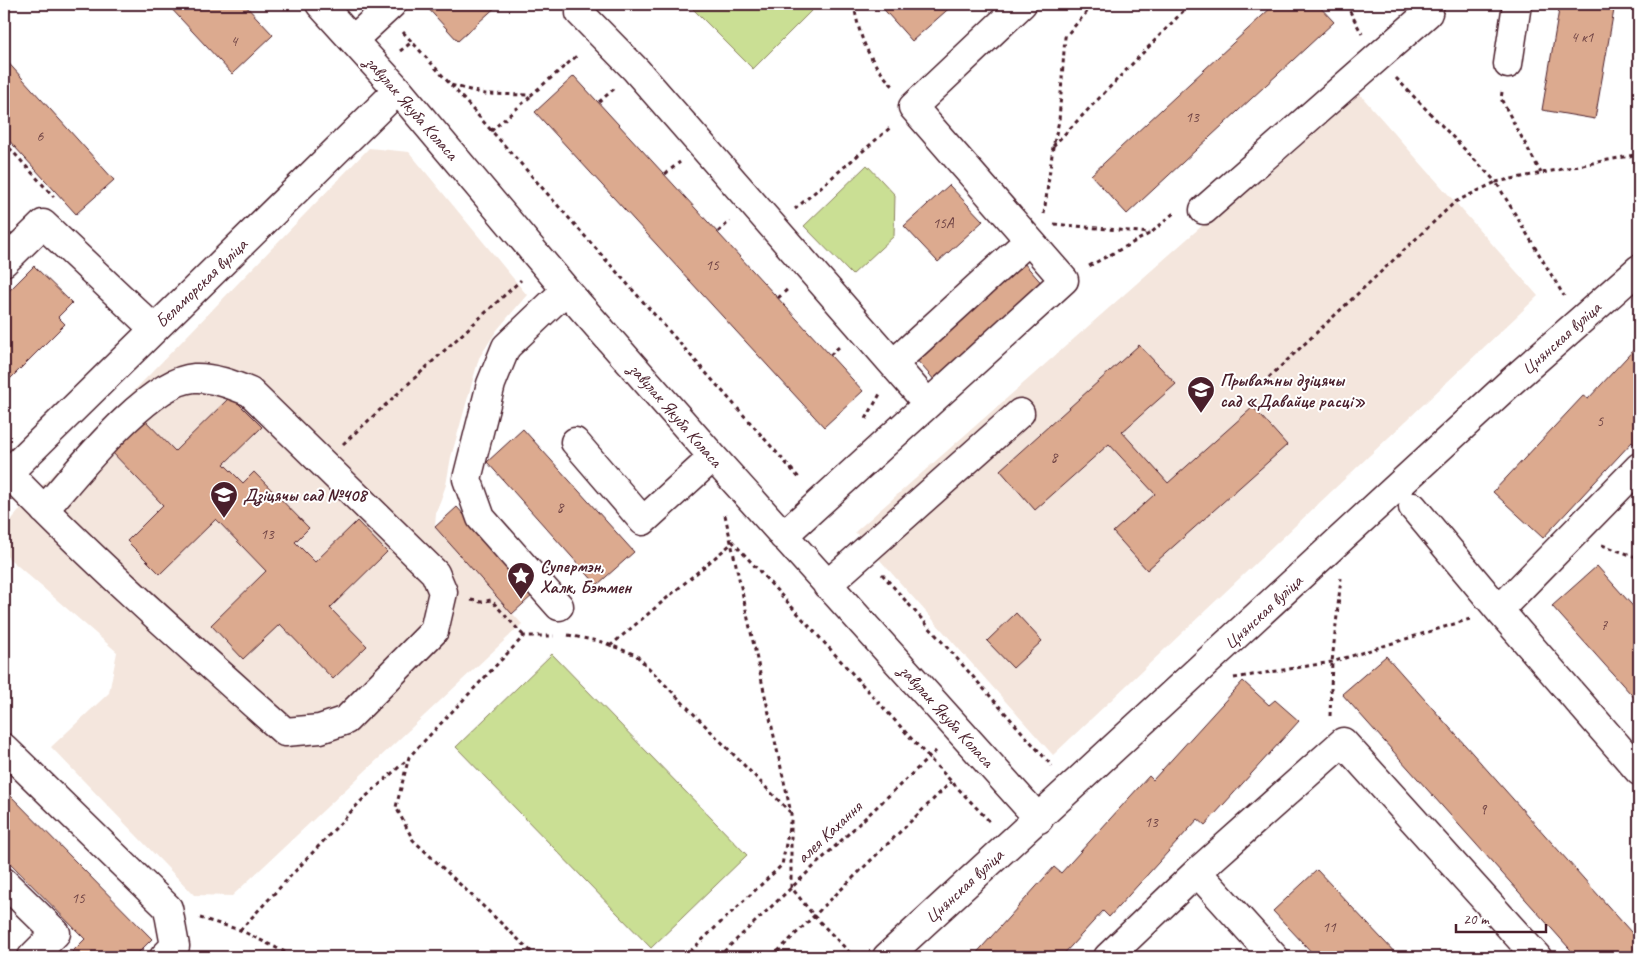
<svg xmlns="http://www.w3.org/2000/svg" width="1643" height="961" font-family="Caveat,sans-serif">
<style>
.built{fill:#f4e6dd}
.green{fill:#cadf94;stroke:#8a7f60}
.building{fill:#dcaa8f;stroke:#4a1f2b}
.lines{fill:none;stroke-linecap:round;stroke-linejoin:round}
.minor-casing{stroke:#4a1f2b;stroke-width:31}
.path{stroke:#4a1f2b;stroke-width:3;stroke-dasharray:4 4;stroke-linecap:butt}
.minor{stroke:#fff;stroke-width:28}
.labels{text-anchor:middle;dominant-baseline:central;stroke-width:4;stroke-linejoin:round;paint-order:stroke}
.number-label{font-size:15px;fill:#6e4244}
.street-label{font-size:18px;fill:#4a1f2b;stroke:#fff}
.poi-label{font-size:18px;font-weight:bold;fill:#4a1f2b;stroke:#fff;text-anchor:start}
</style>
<rect width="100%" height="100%" fill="#fff"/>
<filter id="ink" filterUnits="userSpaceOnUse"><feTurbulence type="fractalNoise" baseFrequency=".02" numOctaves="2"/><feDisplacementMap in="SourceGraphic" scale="10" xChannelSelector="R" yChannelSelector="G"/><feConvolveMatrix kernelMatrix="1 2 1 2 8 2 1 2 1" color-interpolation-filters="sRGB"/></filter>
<g filter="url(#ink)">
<path class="built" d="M1356 90 1538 296 1053 755 855 532Z
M369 148 409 152 527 295 497 330 479 358 451 457 446 485 436 513 435 527 522 624 232 896 194 895 51 747 109 693 117 652 4 554V535L7 525 31 497Z"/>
<path class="green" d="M688 4H818L753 69Z
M867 165 895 195 894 236 852 275 804 226Z
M552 654 747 855 651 948 456 747Z"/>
<path class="building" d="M167 4H244L273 35 232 74Z
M424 4H499L458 41Z
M879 4H954L912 41Z
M1275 4H1317L1334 22 1127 214 1091 175Z
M1560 4H1615L1595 119 1542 110Z
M4 58 114 180 76 214 4 135Z
M574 76 863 391 824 427 535 112Z
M949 185 983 221 938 262 904 226Z
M1023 262 1044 286 936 382 915 358Z
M34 266 72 303 58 317 65 324 4 385V296Z
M1639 344V444L1637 447 1632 442 1543 538 1493 492 1583 396 1588 399Z
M1139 345 1176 384 1122 432 1168 483 1253 407 1287 445 1147 570 1113 532 1155 494 1109 444 1035 510 1000 470Z
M231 396 262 427 224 464 243 483 254 472 309 528 295 542 315 562 357 521 387 552 330 608 367 646 333 679 280 624 243 659 211 625 266 571 216 519 160 574 127 541 163 505 109 449 142 417 175 451Z
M523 429 634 552 597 585 487 462Z
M457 507 534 594 512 614 435 527Z
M1597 566 1639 613V703L1552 606Z
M1016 613 1042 641 1013 668 987 641Z
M1386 656 1639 941V957H1577L1342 694Z
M1243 681 1269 705 1275 700 1299 721 1205 825 1198 819 1109 917 1103 911 1061 957H973L1054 867 1061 873 1149 776 1153 780Z
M4 789 152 939 134 957H67L85 939 4 857Z
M1317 870 1399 957H1316L1303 943 1273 911Z"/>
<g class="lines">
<defs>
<path id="minor" d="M320 4 398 90 566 290 713 457 1039 819
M580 13 636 70 928 404
M353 40 392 4
M1508 64 1517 4
M1204 210 1428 13 1430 4
M4 262 43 224 154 329
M893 364 1028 241
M575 442 643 521 713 457
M8 473C96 564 191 648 285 732L320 729 346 720 434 631 443 592 435 573 250 392C233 385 213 377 194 378 148 381 75 475 44 510
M4 477 398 90
M1413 507 1499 610 1639 467
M783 536 1064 280 913 107 1022 4
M827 585 1020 413
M559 606 481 518 467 479 491 384 506 347 566 290
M1499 610 1639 771
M4 748 168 908 175 946 164 957
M1197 872 1274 957
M4 882 56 933 32 957
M887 957 1512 381 1639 269
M1108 957 1197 872 1343 742 1537 957"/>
</defs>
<use href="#minor" class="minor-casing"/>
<path class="path" d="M854 4C859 38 869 61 893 86
M1346 4 1362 34
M403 32 451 85 485 94 531 95 579 54
M400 51 412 42
M1396 78 1496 182 1639 154
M451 85 801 480
M1502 92 1501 99 1541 173
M599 102 615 88
M491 131 531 96
M4 142 54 197
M1053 146 1190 4
M665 174 680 162
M795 209 891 127
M1044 214 1053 147 1059 121 1065 37 1094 4
M1054 224 1150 233
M718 232 730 221
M1089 266 1151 233 1176 211
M778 298 789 288
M830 355 839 347
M1263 383 1455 202 1496 182 1564 296
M866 419 880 394
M343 444 521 280
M725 515 791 813V887L814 916 854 957
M732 541 929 758 991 823
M1602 545 1639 558
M882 574 1052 766
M471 600 481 602 491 600 524 636
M568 635 602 642 636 655 790 812
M610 646 731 544
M1234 678 1332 662 1470 619
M1330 716 1332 662 1341 578
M200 918 240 930 295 957
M240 930 361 801 409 758
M537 957 413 840 396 807 409 757 524 636H554
M684 957 782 865 790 822
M718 957 937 750
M772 957 951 782"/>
<use href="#minor" class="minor"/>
</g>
</g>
<defs>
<symbol id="school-pin" viewBox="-11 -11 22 30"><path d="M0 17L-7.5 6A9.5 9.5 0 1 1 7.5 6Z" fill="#4a1f2b" stroke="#fff"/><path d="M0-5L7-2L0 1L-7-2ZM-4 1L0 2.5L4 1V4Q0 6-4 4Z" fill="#fff"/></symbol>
<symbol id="sight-pin" viewBox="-11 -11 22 30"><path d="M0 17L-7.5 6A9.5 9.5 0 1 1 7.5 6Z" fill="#4a1f2b" stroke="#fff"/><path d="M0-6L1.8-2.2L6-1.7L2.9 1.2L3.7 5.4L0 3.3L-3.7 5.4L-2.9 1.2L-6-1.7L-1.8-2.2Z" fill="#fff"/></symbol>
</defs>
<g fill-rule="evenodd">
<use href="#school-pin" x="1185" y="374" width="32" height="43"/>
<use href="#school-pin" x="208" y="479" width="32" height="43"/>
<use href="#sight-pin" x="505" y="560" width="32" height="43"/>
</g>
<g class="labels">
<g class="number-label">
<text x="1582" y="37">4 к1</text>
<text x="234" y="41">4</text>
<text x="1192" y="117">13</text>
<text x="40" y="136">6</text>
<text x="943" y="223">15А</text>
<text x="712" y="265">15</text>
<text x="1600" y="421">5</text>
<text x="1054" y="457">8</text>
<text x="560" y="507">8</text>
<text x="267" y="534">13</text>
<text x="1604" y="625">7</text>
<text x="1483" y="809">9</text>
<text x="1151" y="822">13</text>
<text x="78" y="898">15</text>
<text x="1329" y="927">11</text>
</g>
<g class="street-label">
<text transform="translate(412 108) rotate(49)">завулак Якуба Коласа</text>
<text transform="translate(201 283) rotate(-44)">Беламорская вуліца</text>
<text transform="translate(1561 338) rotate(-42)">Цнянская вуліца</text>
<text transform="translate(676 415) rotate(49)">завулак Якуба Коласа</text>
<text transform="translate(1263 612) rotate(-43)">Цнянская вуліца</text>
<text transform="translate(947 716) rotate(48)">завулак Якуба Коласа</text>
<text transform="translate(829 832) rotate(-43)">алея Кахання</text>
<text transform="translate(964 886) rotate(-43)">Цнянская вуліца</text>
</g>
<g class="poi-label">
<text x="1220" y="380">Прыватны дзіцячы<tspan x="1220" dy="21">сад «Давайце расці»</tspan></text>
<text x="243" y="495">Дзіцячы сад №408</text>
<text x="540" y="566">Супермэн,<tspan x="540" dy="21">Халк, Бэтмен</tspan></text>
</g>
</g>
<rect width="1643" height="961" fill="none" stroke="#fff" stroke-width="20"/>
<rect x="10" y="10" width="1623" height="941" fill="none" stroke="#4a1f2b" stroke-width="2" filter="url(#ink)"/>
<path d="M1456 924v8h90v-8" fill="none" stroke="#4a1f2b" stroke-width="2.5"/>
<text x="1463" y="924" font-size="15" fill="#4a1f2b" stroke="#ffffff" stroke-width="4" paint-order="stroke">20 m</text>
</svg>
